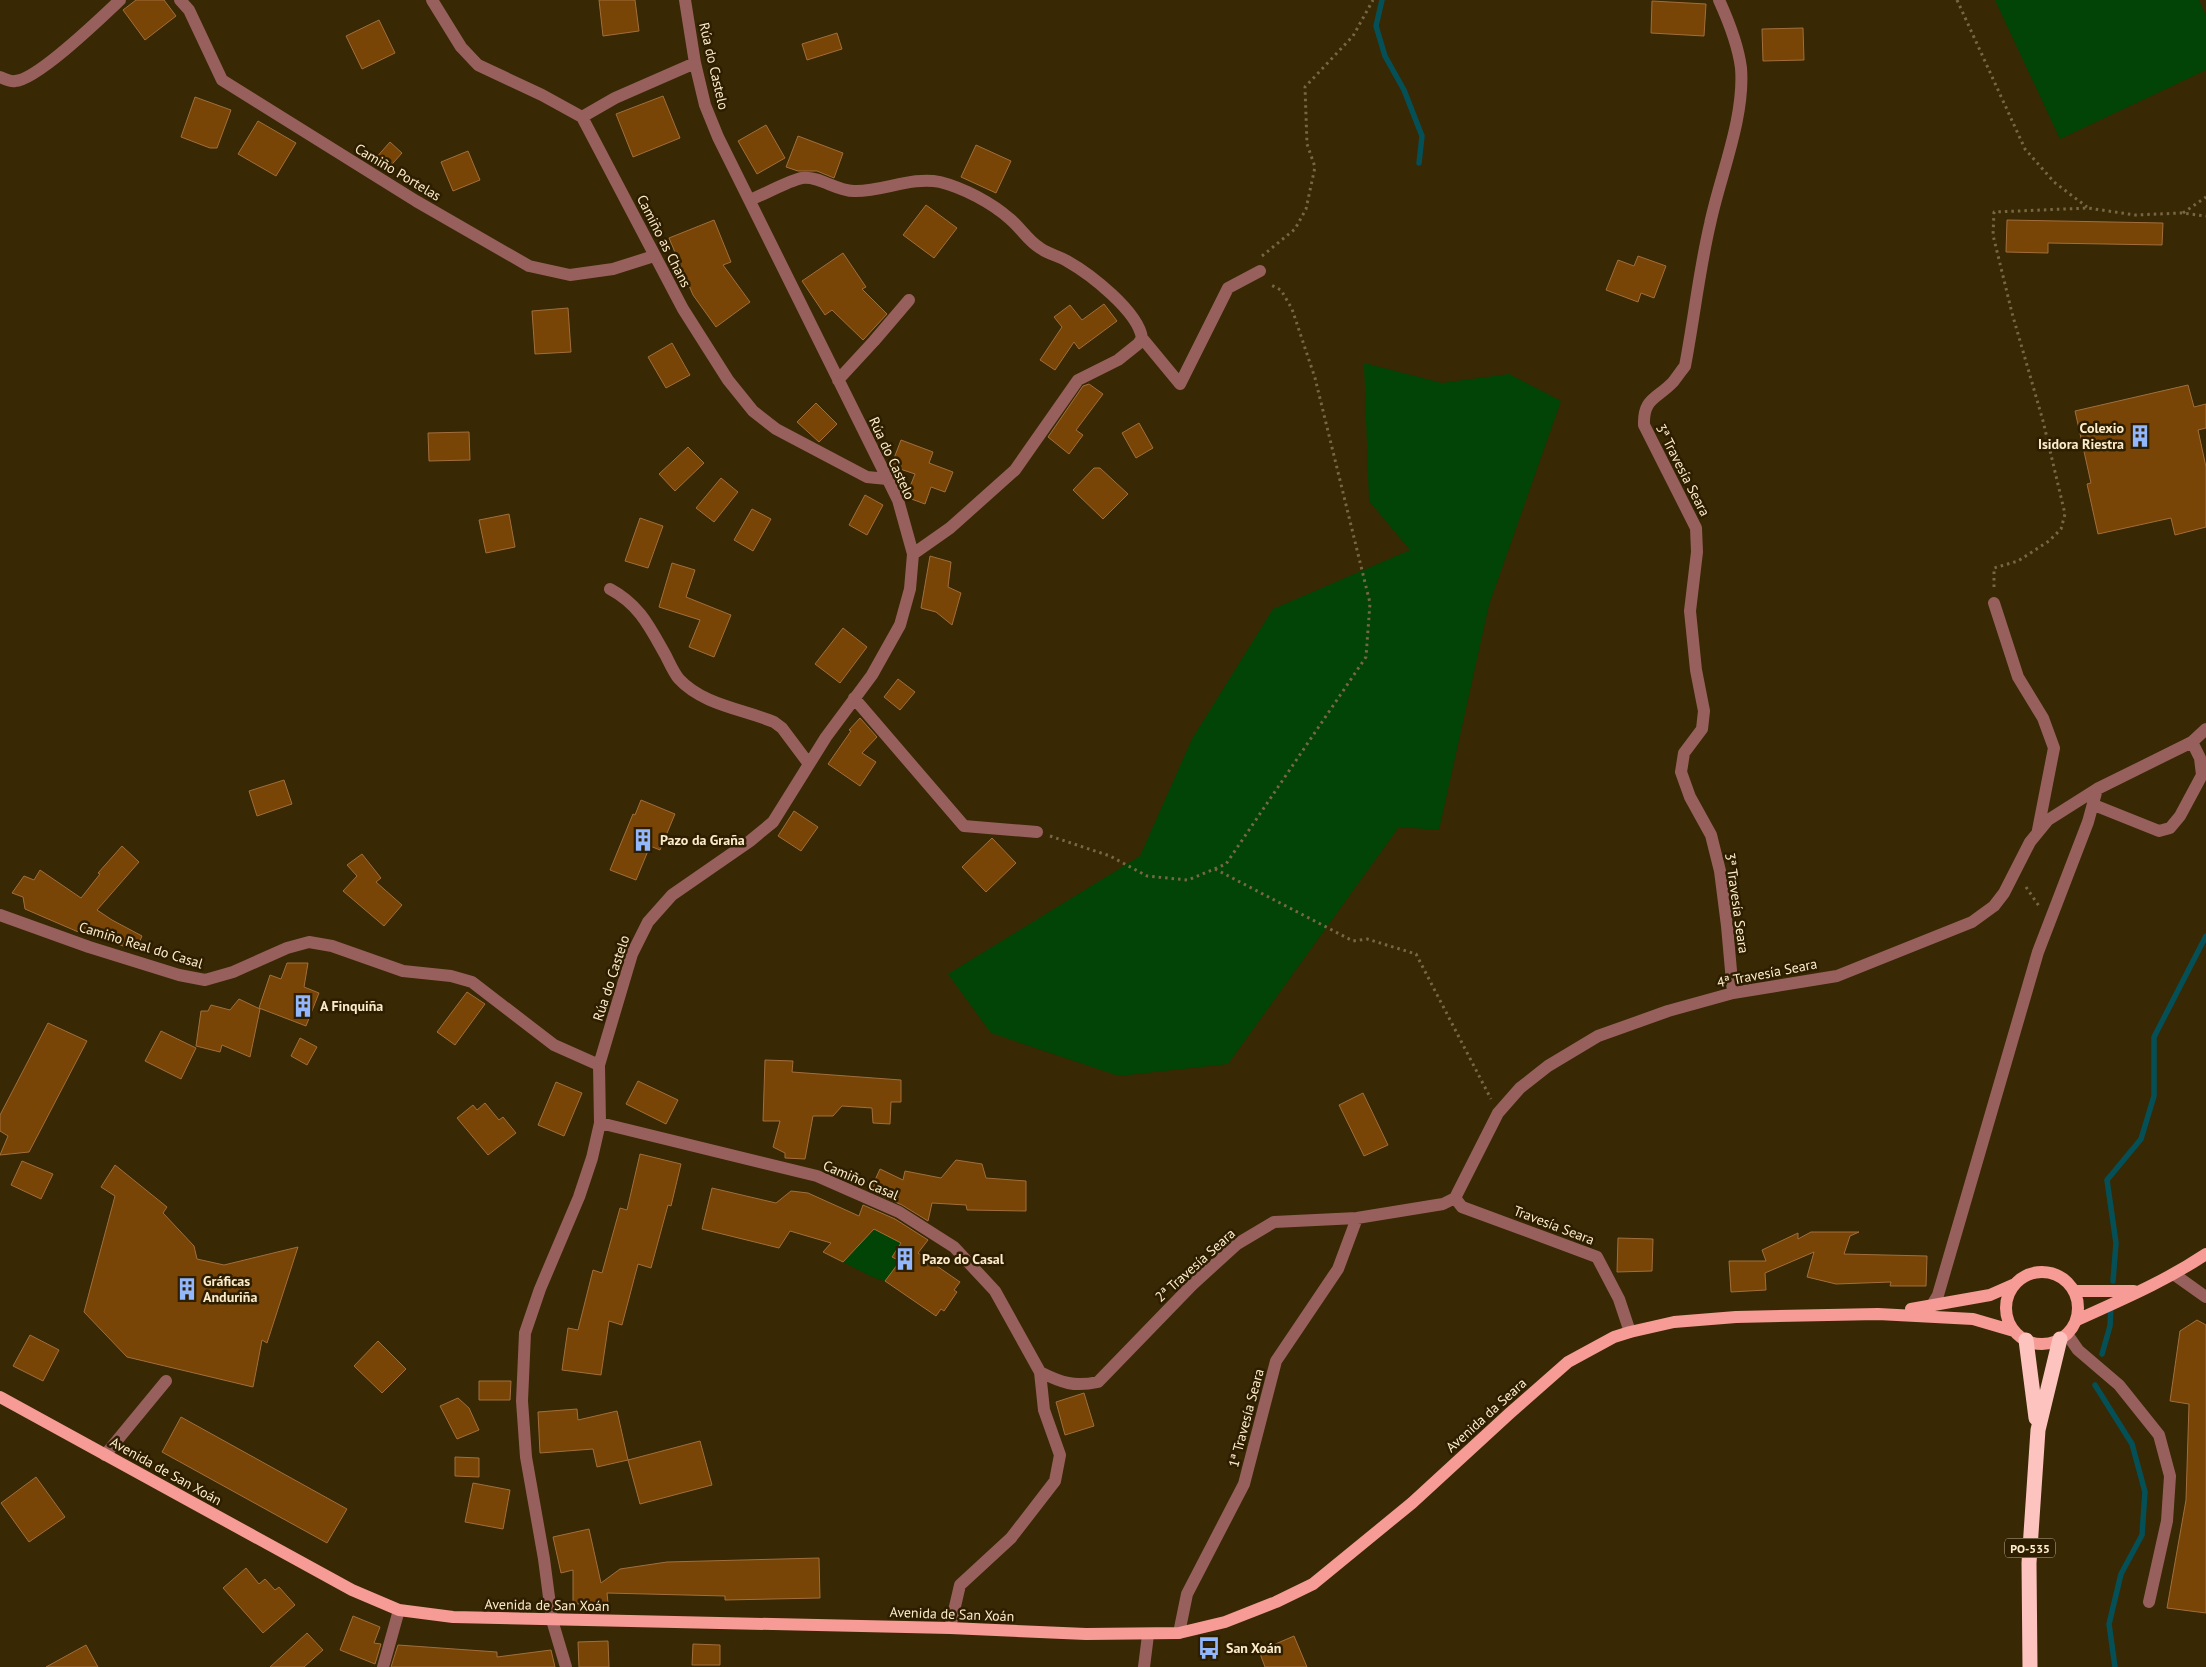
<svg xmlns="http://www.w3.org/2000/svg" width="2206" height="1667" font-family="'PT Sans',sans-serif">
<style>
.green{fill:#014405}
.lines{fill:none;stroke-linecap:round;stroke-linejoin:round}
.stream{stroke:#055056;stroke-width:5.5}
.building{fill:#784506;stroke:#a16e3c}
.path{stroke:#776743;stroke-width:3;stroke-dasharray:2.5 4;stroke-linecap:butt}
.minor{stroke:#97605d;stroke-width:12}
.major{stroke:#f69b96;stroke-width:12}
.highway{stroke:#fcc3bf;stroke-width:15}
.labels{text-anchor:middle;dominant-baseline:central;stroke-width:5;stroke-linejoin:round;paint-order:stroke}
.shield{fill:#2e1e00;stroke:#bfae8f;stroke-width:1}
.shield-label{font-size:12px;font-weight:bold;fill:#fdeccc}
.street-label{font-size:14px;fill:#fdeccc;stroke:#2e1e00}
.poi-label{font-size:14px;font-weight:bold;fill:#fdeccc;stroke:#2e1e00;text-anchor:start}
</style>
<rect width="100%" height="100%" fill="#382803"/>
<path class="green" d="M1995 0H2199L2206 16V70L2060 139Z
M1364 363 1442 383 1509 374 1561 401 1489 605 1439 830 1399 827 1228 1064 1119 1076 991 1033 948 974 1140 856 1192 739 1273 609 1410 550 1369 501Z
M874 1229 901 1243 892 1257 900 1261 885 1281 872 1277 843 1262Z"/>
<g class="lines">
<path class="stream" d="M1382 0 1376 26 1385 56 1404 90 1422 136 1419 163
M2113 1281 2116 1243 2107 1180 2141 1139 2154 1096V1037L2206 936
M2102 1354 2110 1326 2111 1305
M2095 1385 2132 1444 2145 1492 2142 1535 2121 1574 2109 1624 2115 1667"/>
</g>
<path class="building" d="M136 0H164L176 16 145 40 123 10Z
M599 0H635L639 31 603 36Z
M1652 1 1706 4 1704 36 1651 33Z
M379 20 395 53 362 69 346 36Z
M1803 28 1804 60 1763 61 1762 29Z
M837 33 842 49 807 60 802 44Z
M663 96 680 138 633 157 616 114Z
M195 97 231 110 217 148H210L181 137Z
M258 121 296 143 276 176 238 154Z
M766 125 785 158 757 174 738 141Z
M798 136 843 153 834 178 817 171H798L786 167Z
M390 142 402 153 386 171 374 160Z
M976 145 1011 161 996 193 961 177Z
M468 151 480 180 453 191 441 162Z
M926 205 957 228 934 258 903 235Z
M714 220 731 262 723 265 750 302 716 327 693 295 669 238Z
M2007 220 2163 223 2162 245 2048 243V253L2006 252Z
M843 253 866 287 862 289 887 314 863 340 832 310 825 315 802 281Z
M1638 256 1666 266 1654 298 1641 293 1638 302 1606 290 1618 260 1634 266Z
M1104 304 1117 321 1079 349 1074 342 1055 370 1040 360 1062 327 1054 317 1070 305 1082 320Z
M568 308 571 352 535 354 532 311Z
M672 343 690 375 666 388 648 357Z
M1089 384 1103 394 1076 430 1083 435 1069 454 1048 437 1083 386Z
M2188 385 2194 407 2206 404V428L2198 430 2206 467V527L2175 535 2171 518 2098 534 2087 484 2091 483 2075 411Z
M816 403 837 424 819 442 797 422Z
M1139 423 1153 448 1136 458 1122 433Z
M469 432 470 460 429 461 428 433Z
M901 440 933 452 929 463 953 472 945 492 931 487 925 504 906 497 915 474 891 466Z
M688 447 704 463 675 491 659 474Z
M1094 468H1100L1128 494 1103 519 1073 490Z
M721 478 738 492 714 522 696 508Z
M865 495 883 505 867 535 849 525Z
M752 509 771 519 753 551 734 540Z
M509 514 515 547 486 553 479 520Z
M640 518 663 526 648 568 625 561Z
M930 556 951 562 948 587 961 593 952 625 936 612 921 608Z
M672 563 695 570 686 597 731 615 714 657 689 647 700 620 659 607Z
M843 628 867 647 840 683 815 664Z
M898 679 915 692 900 710 884 697Z
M860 718 877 737 862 753 876 762 860 786 828 764 851 731 849 730Z
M284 780 292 804 257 816 249 791Z
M641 800 675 814 660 850 650 846 636 880 610 870 633 814 635 815Z
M794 811 818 827 801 851 778 836Z
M992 838 1016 863 986 892 962 867Z
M122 846 139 862 97 910 112 920 142 936 136 950 76 931 25 909 23 897 12 893 24 876 34 880 40 870 81 898 100 874 98 873Z
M362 854 381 878 376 882 402 905 384 926 343 891 357 876 347 865Z
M287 963H308L304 987 319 993 306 1026 259 1008 270 975 281 979Z
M467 992 485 1004 455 1045 437 1032Z
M239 999 260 1009 250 1057 222 1045 220 1052 196 1046 201 1011H208L211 1005 230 1010Z
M48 1023 87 1041 29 1152 0 1155 8 1136 0 1131V1115Z
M161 1031 196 1048 181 1079 145 1061Z
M300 1038 317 1047 307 1065 291 1056Z
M765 1060 793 1061 792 1072 901 1080V1102H891L890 1124 873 1123 872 1108 842 1106 833 1116H813L805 1159 785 1158V1153L773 1147 780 1121H763Z
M638 1081 678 1100 666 1124 626 1104Z
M556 1082 582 1093 564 1136 538 1125Z
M1363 1093 1388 1145 1364 1156 1339 1105Z
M485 1103 499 1120 503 1117 516 1133 488 1155 457 1118 473 1105 477 1110Z
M640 1154 681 1164 671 1206 668 1205 651 1268 638 1264 622 1325 609 1321 601 1375 562 1370 568 1328 578 1330 593 1270 602 1273 620 1208 627 1210Z
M956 1160 982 1164 986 1178 1026 1181V1211L967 1210 966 1205 932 1203 928 1221 902 1205 870 1191 880 1169 903 1180 905 1171 941 1178Z
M22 1161 53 1174 41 1199 11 1185Z
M115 1165 167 1207 163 1213 194 1246 197 1259 224 1265 298 1247 267 1343 262 1340 253 1387 127 1357 84 1312 115 1196 101 1187Z
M712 1188 776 1203 791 1191 808 1193 859 1216 863 1205 895 1219 928 1240 918 1253 960 1282 954 1290 957 1292 944 1311 941 1309 936 1316 885 1281 900 1261 892 1257 901 1243 874 1229 843 1262 823 1252 831 1243 790 1231 779 1248 702 1229Z
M1811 1232H1859L1850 1236 1844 1254 1927 1256 1926 1286H1890L1891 1282 1836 1284 1807 1277 1814 1252 1765 1273 1766 1290 1731 1292 1729 1261H1766L1762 1250 1798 1233V1239Z
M1618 1238 1653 1239 1652 1271 1617 1272Z
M2197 1320 2206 1325V1613L2167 1608 2186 1500 2189 1404 2170 1401 2180 1331Z
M30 1335 59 1350 43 1381 13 1366Z
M378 1341 406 1369 382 1393 354 1366Z
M479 1381H511L510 1400H479Z
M1084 1393 1094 1426 1065 1435 1056 1402Z
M458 1398 469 1408 479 1430 457 1439 440 1406Z
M577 1409 578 1420 617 1411 628 1460 597 1467 593 1449 540 1453 538 1412Z
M181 1417 347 1509 327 1543 162 1452Z
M700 1441 712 1485 640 1504 628 1460Z
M455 1457 479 1458V1477L455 1476Z
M36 1477 65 1517 29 1542 1 1503Z
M473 1483 510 1490 503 1529 465 1522Z
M589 1529 601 1583 620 1569 667 1562 819 1558 820 1598 725 1600V1596L607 1593 608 1603 573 1604V1570L561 1573 553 1537Z
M246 1568 259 1584 265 1579 275 1590 279 1587 295 1605 263 1633 223 1588Z
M353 1616 380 1627 374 1643 381 1644 375 1664 340 1650Z
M307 1633 323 1650 304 1667H270Z
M1294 1636 1307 1667H1265L1259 1651Z
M608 1641 609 1667H579L578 1642Z
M693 1644 720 1645V1665H692Z
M86 1645 98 1667H46Z
M398 1645 497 1652V1657L551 1650 555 1667H391Z"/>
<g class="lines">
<path class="path" d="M1957 0 2025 149 2054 182 2087 207
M2183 213 2206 197
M1262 256 1295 229 1306 209 1315 167 1307 144 1305 87 1353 36 1373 0
M1994 587V568L2018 561 2049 541 2061 529 2065 514 2043 421 2012 313 1993 235 1994 212 2088 208 2135 215 2182 213 2206 216
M1050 836 1110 856 1147 876 1188 880 1226 864 1366 657 1370 603 1315 378 1292 309 1281 290 1269 284
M1215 869 1353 941 1367 939 1416 954 1491 1099
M2026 887 2039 906"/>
<path class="minor" d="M180 0 189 10 222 80 416 201 529 266 570 275 613 269 654 256
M432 0 461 47 478 65 542 95 582 117 683 309 728 380 753 411 776 429 867 477 887 479
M1719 0C1729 22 1738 44 1741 68 1745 118 1720 176 1710 224 1699 271 1694 319 1685 366 1681 371 1677 377 1673 382 1657 399 1643 398 1644 425L1696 528 1697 552 1690 611 1696 670 1704 711 1702 729 1684 753 1681 772 1690 797 1711 835 1720 871 1727 926 1733 993
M0 77C5 79 10 82 15 81 37 80 102 17 120 0
M582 117 615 98 695 63
M750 200C763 195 790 180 802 178 820 176 836 191 854 191 882 192 912 176 940 182 964 188 992 203 1010 219 1021 228 1028 241 1040 248 1048 254 1059 256 1067 261 1090 274 1138 311 1142 338L1138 344 1118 360 1078 380 1015 470 950 528 913 554
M1142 338 1180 384 1228 288 1260 271
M838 380 874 341 909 300
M610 589C640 605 650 628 666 656 670 664 674 673 679 679 703 705 743 709 774 722L782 728 809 764
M1994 603 2018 677 2043 718 2054 748 2038 830
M854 698 964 826 1037 832
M2094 805 2159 831 2170 828 2180 816 2202 775 2200 758 2192 742
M0 915 89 947 179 975 205 980 233 972 287 948 309 942 332 946 403 971 451 976 472 982 554 1045 599 1065
M600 1123 817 1176 899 1212 954 1247 995 1291 1040 1372 1044 1410 1060 1455 1055 1481 1011 1538 960 1585 950 1628
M1455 1198 1498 1113 1520 1088 1548 1066 1598 1036 1668 1011 1733 993 1837 976 1972 922 1994 906 2004 893 2030 842 2048 820 2097 789 2192 742 2206 729
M1455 1198 1462 1207 1597 1257 1619 1299 1630 1332
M2175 1275 2206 1297
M1931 1307 1938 1295 2038 952 2088 822 2097 789
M2067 1334 2078 1350 2119 1385 2159 1435 2170 1476 2167 1521 2149 1602
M1040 1372C1062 1383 1074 1387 1098 1382L1192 1285 1237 1244 1274 1222 1357 1218 1443 1204 1455 1198
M105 1455 166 1381
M1179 1633 1187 1594 1244 1484 1276 1361 1338 1269 1357 1218
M383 1667 399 1610
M566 1667 552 1620 544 1559 526 1457 522 1401 525 1333 540 1289 579 1197 592 1158 600 1123 599 1065 632 954 648 922 672 895 750 841 773 822 826 737 872 675 900 625 910 589 913 554 898 500 718 137 705 105 695 63 685 0
M1144 1667 1148 1635"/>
<path class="major" d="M2006 1308a36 36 0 1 1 72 0a36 36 0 1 1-72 0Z
M2075 1291H2134
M1911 1309 1990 1295 2015 1284
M2077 1320C2123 1299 2164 1282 2206 1254
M0 1397 352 1590 399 1610 453 1617 950 1628 1086 1634 1179 1633 1225 1622 1276 1602 1313 1584 1412 1503 1510 1413 1568 1362 1614 1337 1630 1332 1674 1322 1736 1317 1878 1314 1973 1319 2014 1331"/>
<path class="highway" d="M2026 1340 2036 1418
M2030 1667 2029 1563 2038 1430 2060 1339"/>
</g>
<defs>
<symbol id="building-bare" viewBox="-9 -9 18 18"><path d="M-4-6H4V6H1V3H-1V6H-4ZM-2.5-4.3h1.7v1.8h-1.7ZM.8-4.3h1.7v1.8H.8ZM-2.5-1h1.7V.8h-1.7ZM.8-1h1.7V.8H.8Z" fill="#93b7fd" stroke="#2e1e00" stroke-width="2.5" paint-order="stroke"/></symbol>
<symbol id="bus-bare" viewBox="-9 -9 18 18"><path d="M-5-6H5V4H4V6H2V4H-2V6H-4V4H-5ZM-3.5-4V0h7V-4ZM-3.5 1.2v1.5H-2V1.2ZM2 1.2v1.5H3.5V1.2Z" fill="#93b7fd" stroke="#2e1e00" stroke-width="2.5" paint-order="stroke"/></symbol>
</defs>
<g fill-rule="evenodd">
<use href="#building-bare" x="2124" y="420" width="32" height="32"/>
<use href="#building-bare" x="627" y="824" width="32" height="32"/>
<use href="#building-bare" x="287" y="990" width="32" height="32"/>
<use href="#building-bare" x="889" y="1243" width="32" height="32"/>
<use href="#building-bare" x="171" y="1273" width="32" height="32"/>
<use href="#bus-bare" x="1193" y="1632" width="32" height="32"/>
</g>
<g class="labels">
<rect class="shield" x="2005" y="1538.5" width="50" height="19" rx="4"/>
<g class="shield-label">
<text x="2030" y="1548">PO-535</text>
</g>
<g class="street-label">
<text transform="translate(714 66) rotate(77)">Rúa do Castelo</text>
<text transform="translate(398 172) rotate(31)">Camiño Portelas</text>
<text transform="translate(664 241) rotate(63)">Camiño as Chans</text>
<text transform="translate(892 458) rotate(65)">Rúa do Castelo</text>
<text transform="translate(1683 470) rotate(63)">3ª Travesía Seara</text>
<text transform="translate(1737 903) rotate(82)">3ª Travesía Seara</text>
<text transform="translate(141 945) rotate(17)">Camiño Real do Casal</text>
<text transform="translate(1767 973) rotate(-11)">4ª Travesía Seara</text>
<text transform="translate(611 978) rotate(-72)">Rúa do Castelo</text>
<text transform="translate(861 1180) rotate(23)">Camiño Casal</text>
<text transform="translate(1554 1225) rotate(21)">Travesía Seara</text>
<text transform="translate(1195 1265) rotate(-42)">2ª Travesía Seara</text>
<text transform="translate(1486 1415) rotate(-42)">Avenida da Seara</text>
<text transform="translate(1246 1418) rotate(-75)">1ª Travesía Seara</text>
<text transform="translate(166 1471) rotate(29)">Avenida de San Xoán</text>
<text transform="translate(547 1605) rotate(1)">Avenida de San Xoán</text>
<text transform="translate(952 1614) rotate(2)">Avenida de San Xoán</text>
</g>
<g class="poi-label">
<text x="2124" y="428" text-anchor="end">Colexio<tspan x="2124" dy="16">Isidora Riestra</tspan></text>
<text x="660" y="840">Pazo da Graña</text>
<text x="320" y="1006">A Finquiña</text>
<text x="922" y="1259">Pazo do Casal</text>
<text x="203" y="1281">Gráficas<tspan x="203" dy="16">Anduriña</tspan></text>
<text x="1226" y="1648">San Xoán</text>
</g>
</g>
</svg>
